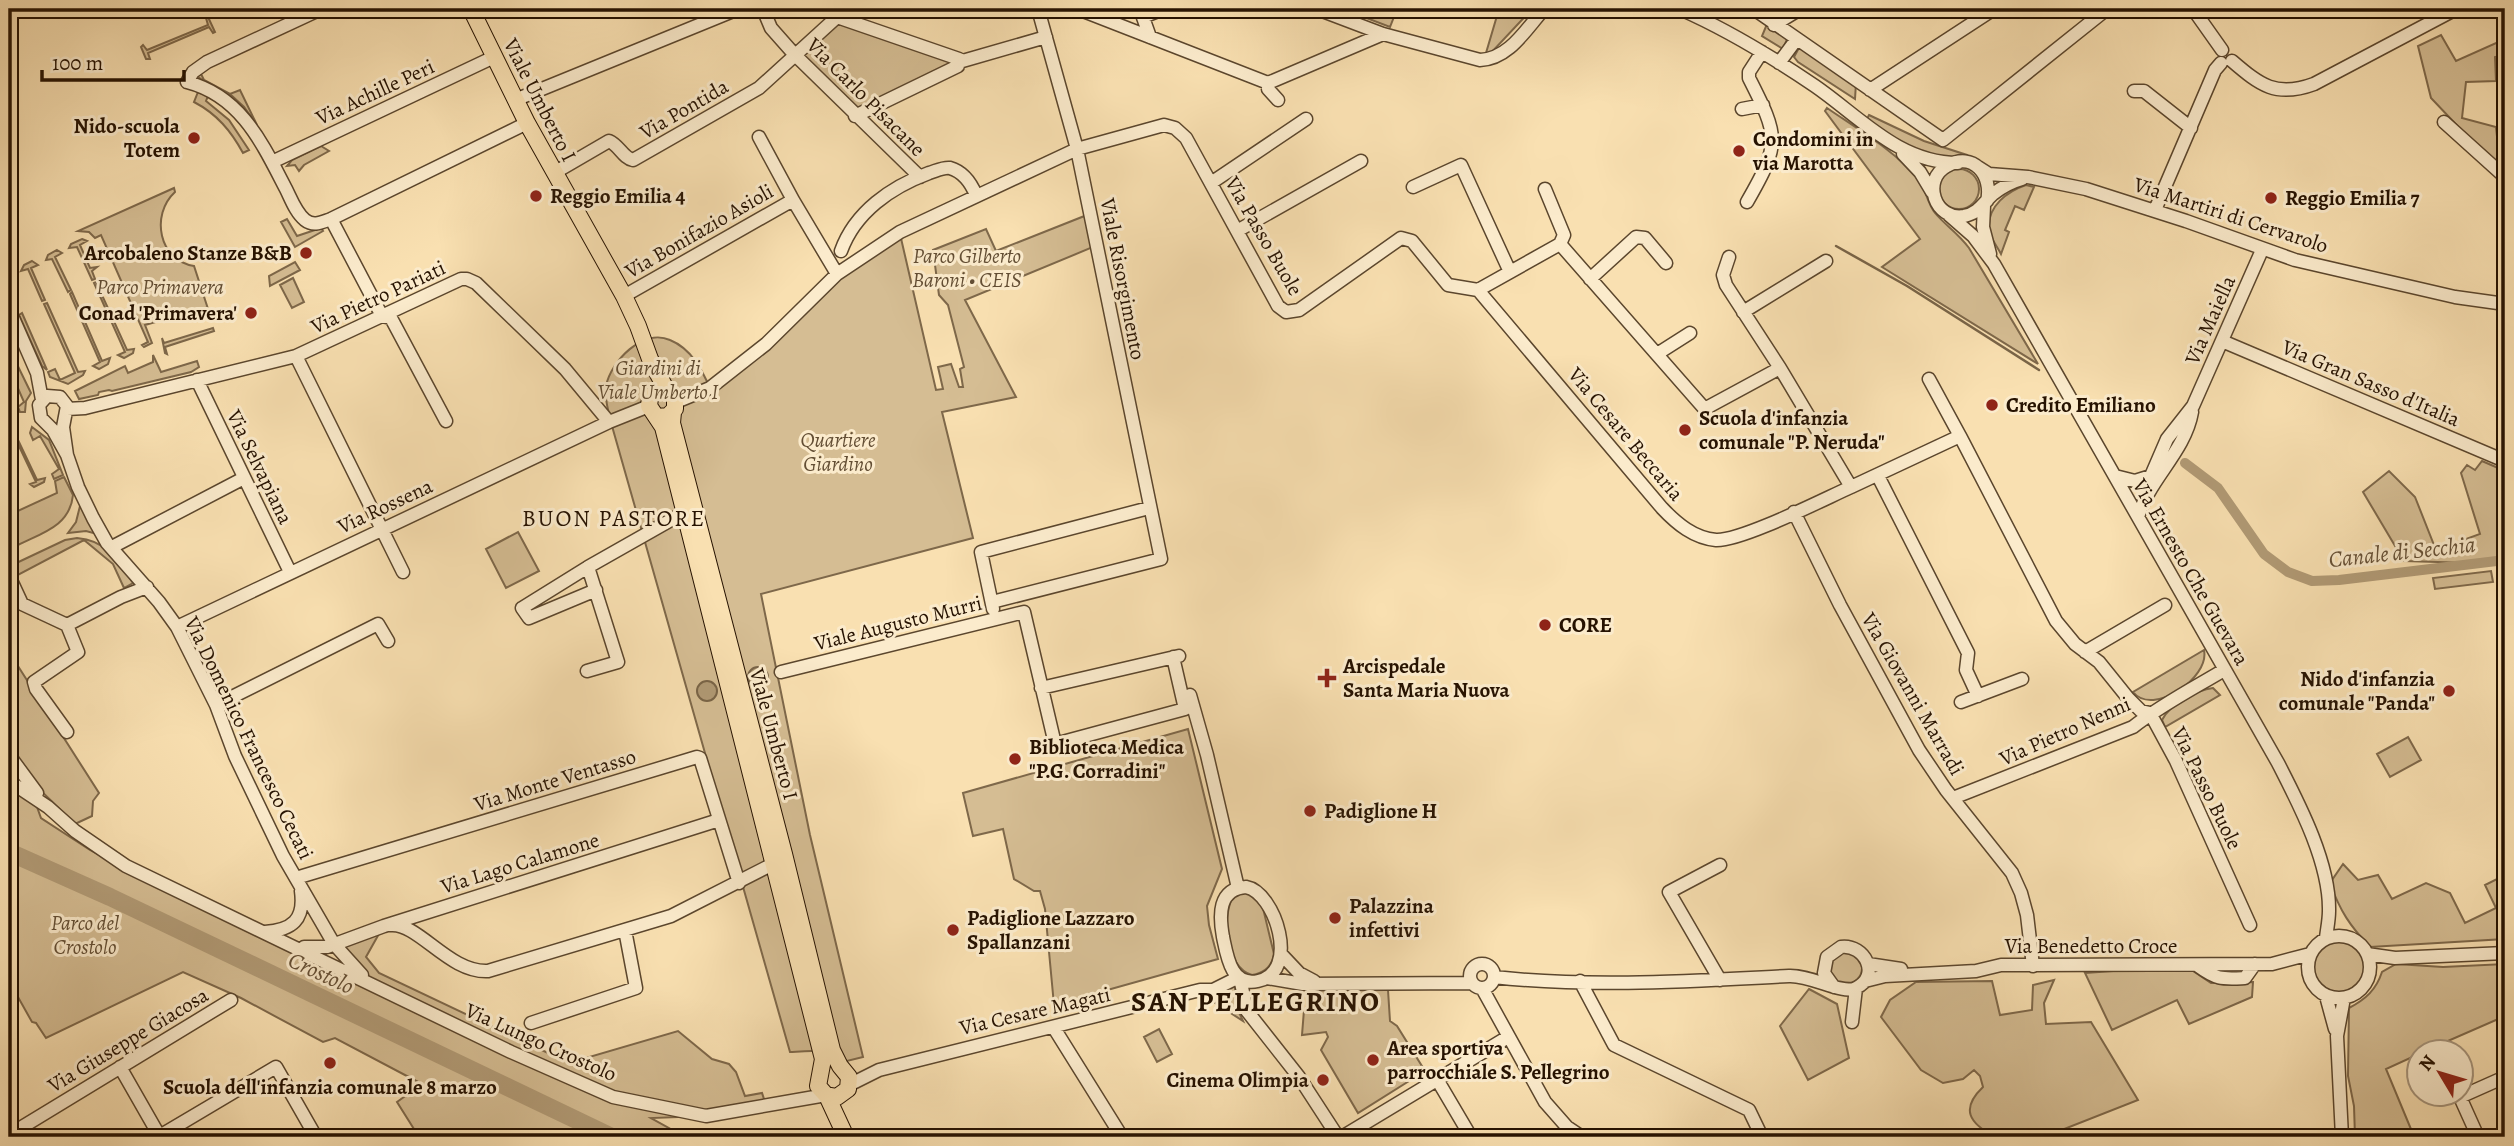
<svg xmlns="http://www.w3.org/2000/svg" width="2514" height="1146" font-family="Alegreya,serif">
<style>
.green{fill:#d5bd93;stroke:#7e684a;stroke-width:2}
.water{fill:#b19a75;stroke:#796447;stroke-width:2}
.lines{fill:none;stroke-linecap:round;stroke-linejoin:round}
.stream{stroke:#796447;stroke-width:2.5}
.canal{stroke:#b19a75;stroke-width:10}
.river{stroke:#b19a75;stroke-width:18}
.minor-casing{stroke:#5b462d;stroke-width:15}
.major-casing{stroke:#261201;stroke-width:18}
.minor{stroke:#fbebcc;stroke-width:12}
.major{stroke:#f9e0b1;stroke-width:16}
.poi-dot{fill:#8f2418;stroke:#fbebcc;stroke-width:2.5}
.labels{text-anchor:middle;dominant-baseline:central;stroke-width:6;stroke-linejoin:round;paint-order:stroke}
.street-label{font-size:21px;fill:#261201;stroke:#fbebcc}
.poi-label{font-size:21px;font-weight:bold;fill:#261201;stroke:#fbebcc;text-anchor:start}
.park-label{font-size:21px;font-style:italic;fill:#634e34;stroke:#fbebcc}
.neighbourhood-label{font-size:23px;letter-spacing:2px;fill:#261201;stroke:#fbebcc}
.water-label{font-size:23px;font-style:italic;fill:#654f35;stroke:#fbebcc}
.district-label{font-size:28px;font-weight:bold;letter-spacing:2px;fill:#261201;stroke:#fbebcc}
</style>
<rect width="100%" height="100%" fill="#f9e0b1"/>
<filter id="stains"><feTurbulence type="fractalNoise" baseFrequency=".00286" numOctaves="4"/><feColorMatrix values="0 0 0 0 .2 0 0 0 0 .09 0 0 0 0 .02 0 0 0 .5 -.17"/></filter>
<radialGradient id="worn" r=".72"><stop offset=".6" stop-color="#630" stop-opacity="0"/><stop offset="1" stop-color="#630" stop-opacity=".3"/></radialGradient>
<path class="green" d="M1343 9H1397L1390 27Z
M1499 9H1532L1490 54 1486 53Z
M208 17 215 32 213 33 209 27 148 53 150 59H146L141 47 143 45 147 50 208 25 206 18Z
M837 17 959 59 855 116 794 54Z
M1767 24 1788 37 1783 49 1762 36Z
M2441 35 2456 61 2505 39V55L2495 57 2496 81 2466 82 2462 118 2496 127 2499 156 2505 158V171L2468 137 2431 98 2418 46Z
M1800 46 1856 83 1855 99 1798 62 1794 57Z
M199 70 204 80 230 94 240 90 257 125 244 107 230 94 225 95 198 77 196 74Z
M198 92 208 96 206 101 229 120 249 150 243 153C231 131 217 114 194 102Z
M1827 108C1856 128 1897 152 1918 179 1926 189 1927 203 1935 213 1945 225 1958 233 1969 248L2038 364 1882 267 1920 239 1825 111Z
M1869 115 1924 141 1967 155 1971 159 1919 155 1867 119Z
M321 146 329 151 304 165 299 171 295 165 287 166 292 160Z
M1939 189a20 20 0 1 1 40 0a20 20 0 1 1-40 0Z
M2026 185 2034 187 2024 210 2015 206 2005 230 2009 232 2001 254C1997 246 1990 238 1989 229 1987 206 2008 191 2026 185Z
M174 188 175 192C150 215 159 261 194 266L209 312 207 313 205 308 145 325 152 343 144 347 142 345 148 342 101 235 95 238 89 232 78 231Z
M1087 215 1093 247 965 300 1016 397 942 412 973 538 761 594 810 835 863 1057 847 1061C830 1048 809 1051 790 1052L610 419C608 408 604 397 606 386 611 361 643 328 670 340 692 349 702 370 711 390L839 276 900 234 936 390 943 389 938 367 951 364 959 387H963L960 369 964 367 948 305 939 295 933 250 986 229 996 251Z
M287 219 297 236 321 228 323 231 295 247 281 222Z
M82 239 87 241 80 245 90 268 97 267 92 271 95 279 92 280 77 247 69 248 71 244Z
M57 250 62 253 55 257 71 290 68 292 52 259 46 260 48 255Z
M32 261 38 265 31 268 45 300 42 301 28 269 21 271 24 265Z
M295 262 300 270 270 286 269 276Z
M293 278 304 302 292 308 280 285Z
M96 282 127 350 134 349 133 353 124 358 118 355 125 352 94 283Z
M72 292 102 361 110 358 108 364 99 369 93 366 100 362 70 294Z
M47 303 78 372 85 371 83 375 68 384 50 377 48 372 55 369 60 380 75 373 44 304Z
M22 313 47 370 42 366 19 315Z
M213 328 214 331 165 347 167 354 165 353 162 338 164 343Z
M15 343 17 347 10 350 31 393 26 401 25 412H20L18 407 24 402 9 368V347Z
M153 355 161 372 197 361 199 367 191 372 112 391 109 390 99 392 98 395 79 399 75 391 125 366 128 373 153 362Z
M9 421 37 480 45 478 44 482 34 487 30 484 36 482 9 425Z
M32 427 49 440 63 475 54 479 52 474 59 469 40 436 33 440 30 433Z
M2482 461 2505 471V564L2404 561 2363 492 2389 471 2415 497 2436 550 2480 534 2461 473 2467 465 2475 470Z
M64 477 73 495C70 526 42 533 18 545L9 527V515L57 493 55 481Z
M81 502 97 534 86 531 68 533 76 522Z
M518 532 539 571 506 588 486 549Z
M77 538C106 540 119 560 133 583L124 588 113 564 84 540 16 576 10 566 65 540Z
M2491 571 2493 582 2435 589 2433 578Z
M2204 650C2210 678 2153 717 2133 692Z
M9 652 99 793 93 801 92 816 75 824 37 787 9 747Z
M2213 688 2220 695 2165 727 2162 720C2169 705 2197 690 2213 688Z
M1188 729 1222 869 1207 906 1209 925 1218 959 1054 1005 1045 909 1040 891H1034L1014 879 1003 829 973 836 963 793Z
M2408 737 2421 760 2390 777 2377 754Z
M20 793 37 807 41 818 90 850 120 866 371 979 341 948 380 932 366 957 379 973 569 1063 678 1031 712 1059 729 1064 736 1072 745 1096 762 1093 766 1105 706 1116 651 1118 685 1137H419L397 1102 422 1084 335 1038 323 1042 241 998 183 972 46 1038 36 1023 32 1022 9 981V799Z
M2343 864 2358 880 2378 875 2392 899 2426 883 2450 893 2465 923 2496 908 2485 885 2505 875V939L2370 947C2350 926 2340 911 2330 883Z
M1246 892 1262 904 1274 954C1272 967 1264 973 1252 975 1225 967 1221 915 1234 895Z
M2312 967a27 27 0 1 1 54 0a27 27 0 1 1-54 0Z
M1830 968a16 16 0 1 1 32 0a16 16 0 1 1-32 0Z
M2396 964 2443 967 2505 964V1016L2425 1051 2420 1052 2419 1054 2386 1069 2413 1134 2404 1137H2355L2354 1106 2348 1076 2349 1008C2366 999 2376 990 2382 972Z
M2127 970 2193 971 2211 983 2253 982 2252 997 2189 1024 2177 1000 2112 1030 2085 973Z
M2054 980 2044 1003 2046 1024 2091 1022 2138 1100 2044 1137H1995C1969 1123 1960 1109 1983 1087L1980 1076 1974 1070 1963 1079 1943 1083 1921 1070 1881 1017 1890 1000 1916 982 1992 981 2000 1015 2032 1010 2033 985Z
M1235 985 1236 1006 1243 1021 1212 1001 1201 999Z
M1809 989 1837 1004 1849 1058 1808 1080 1780 1026Z
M1312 990H1388L1390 1021 1397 1026 1425 1071 1358 1113 1321 1050 1328 1037 1326 1032 1302 1035 1304 1010 1312 1002Z
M1159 1029 1172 1054 1157 1062 1144 1037Z"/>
<path class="water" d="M748 677a10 10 0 1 1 20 0a10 10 0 1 1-20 0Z
M697 691a10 10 0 1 1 20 0a10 10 0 1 1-20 0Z"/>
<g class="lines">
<path class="stream" d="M1836 246 1907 286 2039 370"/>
<path class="canal" d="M2185 463 2218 488 2264 554 2288 572 2312 581 2339 580 2505 560"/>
<path class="river" d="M9 852 110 897 612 1137"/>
<defs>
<path id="minor" d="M321 9 207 62 193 72 187 82C241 96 262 143 286 189 291 199 296 213 305 220 314 227 322 222 331 219L527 123
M763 9 771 28 794 54 920 177
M1078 9 1268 83V89L1278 100
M1140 9 1150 37
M1317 9 1383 34 1480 60C1509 59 1526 29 1544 9
M1680 9C1728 30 1772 57 1815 86 1860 117 1899 163 1958 163
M1754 9 1943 140 2107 9
M2193 9 2222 50
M837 17 959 59 958 66 855 116
M1143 17 1163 9
M1774 25 1800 9
M2232 61C2260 85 2276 98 2314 84L2456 9
M959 62 1046 37
M1779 63 1796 40
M1268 83 1383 34
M1870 90 1994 9
M2134 91H2144L2191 128
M515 100 738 9
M1742 109 1763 105
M2444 122 2505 177
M759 137 793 200 837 274
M1903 154 1920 172 1932 192
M272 162 494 57
M1978 167 1989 174 2028 177 2086 189 2186 221 2295 260 2455 297 2505 304
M554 173 609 141C619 145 623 158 633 160L759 88 837 17 843 9
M1211 183 1306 119
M1413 187 1461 165 1510 272
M1545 189 1564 235 1560 244
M1987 201C1993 175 1973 151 1947 166 1921 180 1935 221 1964 216 1979 213 1983 203 1993 194 2002 187 2011 182 2022 179
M1747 202C1781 143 1779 137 1749 78V72L1762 52
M1984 206 1983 227 1990 254
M2155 210 2215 70 2221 63
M1949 215 1973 236 1994 264 2278 763C2299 804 2330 863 2329 911 2329 920 2327 929 2326 938
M331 219 382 316
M1237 231 1361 161
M841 251C855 212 891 187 929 173 936 171 943 167 950 168 964 172 971 183 976 195
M1729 257 1723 275 1726 285 1780 368 1851 487 1960 436 2056 621 2075 644 2099 662 2128 698 2141 711 2150 713 2176 761 2250 925
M1590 279 1636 237 1645 238 1666 263
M1478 290 1662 508C1677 524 1694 538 1716 540 1742 541 1824 499 1851 487
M624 296 793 200
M9 309 37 373 42 400
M1743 312 1826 261
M382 316 391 318 446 421
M2222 341 2505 461
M1657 354 1690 333
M296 356 403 572
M1929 379 1960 436
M197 380 290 572
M676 402 710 388 766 344 837 274 900 232 1077 149 1164 125 1175 128 1186 138 1278 306 1286 312 1299 310 1401 238 1412 241 1448 285 1478 290 1560 244 1703 407H1708L1780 368
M67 409 85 408 296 356 461 279H467L476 283 565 369 609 422
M67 455 53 430 41 418 39 405 47 396 60 397 67 406 63 427 67 455 78 487 93 518 107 543 159 602 177 627 216 705 235 756 283 856 334 944 362 975
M1878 476 1968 653 1966 670 1978 696
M2115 476 2135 481 2151 476 2167 439 2193 406 2262 250
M1794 512 1840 605 1919 750 1946 790 2012 873 2021 893 2027 915 2033 966
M2138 517C2149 479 2185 452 2192 412
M112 547 244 478
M9 576 22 604 67 625 121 597 147 587
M596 590 529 618 522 608 588 567 685 512
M992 602 1161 559 1077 149 1038 9
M993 609 981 552 1149 508
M67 625 78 652 34 682 36 689 67 732
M177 627 609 422 649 406
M2085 652 2165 605
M587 671 618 662 588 567
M781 672 1024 612 1055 744 1185 709 1173 657
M1041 688 1179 656
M1190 695 1207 755 1238 888
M1961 702 2022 679
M216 705 378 624 388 641
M9 755 37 793
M9 781 48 807 75 831 126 866 511 1052 613 1097 706 1116 826 1095
M1953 798 2133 727C2161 705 2194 688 2224 670
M1720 865 1669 892 1720 980
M296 878 697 757 700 758 739 883
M1246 887C1275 892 1301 972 1258 981 1231 987 1227 956 1223 937 1219 915 1218 889 1246 887Z
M391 925C419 923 449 973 488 971L671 916 773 864
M265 932C292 930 305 920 301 891
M2308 967a31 31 0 1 1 62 0a31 31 0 1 1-62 0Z
M304 947H327L384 926 719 820
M2367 954 2395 958 2505 953
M1282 955 1299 973 1314 981
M1470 976a12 12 0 1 1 24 0a12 12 0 1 1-24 0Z
M1868 964 1901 969
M2198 966C2217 980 2222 979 2245 978L2255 964
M1494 977C1592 988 1692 981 1789 976 1812 975 1842 995 1856 988 1881 976 1865 944 1841 947L1827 957 1824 973 1834 987
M1240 978 1247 1011 1299 1077 1338 1137
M1267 978 1303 984 1472 983
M1580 981 1614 1045 1749 1110 1762 1137
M1865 981 1885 976 1976 971 2001 965 2272 964 2310 954
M1482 988 1545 1102 1567 1127 1582 1137
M2326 996 2335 1029
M1852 1022 1856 988
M531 1023 636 988 625 930
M1054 1028 1122 1137
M120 1067 160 1137
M1438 1081 1471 1137
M849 1085 879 1070 1200 990H1213L1239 977
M9 1135 231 1000
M158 1137 276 1067 316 1137
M1342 1137 1508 1037
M2342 1137 2337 1036 2344 998
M2478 1137 2460 1097 2505 1077"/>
<path id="major" d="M471 9 527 123 624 296 638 326 650 359 667 391
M658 417 668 416 675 409V397L667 391 655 392 650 398 649 406 663 427 823 1059 818 1086 826 1095 837 1097 848 1089 849 1077 840 1066 832 1050 784 854 672 423 673 412
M827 1096 846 1137"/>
</defs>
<use href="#minor" class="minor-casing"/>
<use href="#major" class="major-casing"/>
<use href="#minor" class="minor"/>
<use href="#major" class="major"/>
</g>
<g class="poi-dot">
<circle cx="194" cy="138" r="7"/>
<circle cx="1739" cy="151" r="7"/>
<circle cx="536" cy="196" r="7"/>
<circle cx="2271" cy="198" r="7"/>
<circle cx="306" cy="253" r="7"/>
<circle cx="251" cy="313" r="7"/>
<circle cx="1992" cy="405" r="7"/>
<circle cx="1685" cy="430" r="7"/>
<circle cx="1545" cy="625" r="7"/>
<path d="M1323.5 667.5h7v7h7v7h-7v7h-7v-7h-7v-7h7z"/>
<circle cx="2449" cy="691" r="7"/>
<circle cx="1015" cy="759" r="7"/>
<circle cx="1310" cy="811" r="7"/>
<circle cx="1335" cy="918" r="7"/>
<circle cx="953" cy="930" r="7"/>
<circle cx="1373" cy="1060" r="7"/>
<circle cx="330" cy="1063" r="7"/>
<circle cx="1323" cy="1080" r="7"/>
</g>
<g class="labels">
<g class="street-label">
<text transform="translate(375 92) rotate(-25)">Via Achille Peri</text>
<text transform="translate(866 97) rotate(45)">Via Carlo Pisacane</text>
<text transform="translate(540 100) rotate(63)">Viale Umberto I</text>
<text transform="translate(684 109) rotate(-30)">Via Pontida</text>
<text transform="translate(2231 215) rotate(18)">Via Martiri di Cervarolo</text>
<text transform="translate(699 231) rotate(-30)">Via Bonifazio Asioli</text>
<text transform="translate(1264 236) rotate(60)">Via Passo Buole</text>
<text transform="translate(1123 279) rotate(79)">Viale Risorgimento</text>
<text transform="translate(378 297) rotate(-25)">Via Pietro Pariati</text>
<text transform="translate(2210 320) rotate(-66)">Via Maiella</text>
<text transform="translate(2371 383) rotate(23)">Via Gran Sasso d'Italia</text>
<text transform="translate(1626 434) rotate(50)">Via Cesare Beccaria</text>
<text transform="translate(260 467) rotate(64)">Via Selvapiana</text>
<text transform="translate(385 506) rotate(-25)">Via Rossena</text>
<text transform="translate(2191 572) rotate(60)">Via Ernesto Che Guevara</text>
<text transform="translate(898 623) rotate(-14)">Viale Augusto Murri</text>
<text transform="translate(1913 694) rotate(60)">Via Giovanni Marradi</text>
<text transform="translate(2065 731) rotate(-24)">Via Pietro Nenni</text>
<text transform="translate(774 734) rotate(75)">Viale Umberto I</text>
<text transform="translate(249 738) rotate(64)">Via Domenico Francesco Cecati</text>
<text transform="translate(555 780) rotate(-17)">Via Monte Ventasso</text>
<text transform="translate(2207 788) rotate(64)">Via Passo Buole</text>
<text transform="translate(520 863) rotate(-17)">Via Lago Calamone</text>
<text x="2091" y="946">Via Benedetto Croce</text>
<text transform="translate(1035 1011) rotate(-13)">Via Cesare Magati</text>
<text transform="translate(128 1040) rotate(-31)">Via Giuseppe Giacosa</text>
<text transform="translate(541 1042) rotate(24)">Via Lungo Crostolo</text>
</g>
<g class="poi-label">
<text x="180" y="126" text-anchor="end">Nido-scuola<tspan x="180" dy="24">Totem</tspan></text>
<text x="1753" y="139">Condomini in<tspan x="1753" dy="24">via Marotta</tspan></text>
<text x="550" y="196">Reggio Emilia 4</text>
<text x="2285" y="198">Reggio Emilia 7</text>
<text x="292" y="253" text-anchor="end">Arcobaleno Stanze B&amp;B</text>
<text x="237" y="313" text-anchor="end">Conad 'Primavera'</text>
<text x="2006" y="405">Credito Emiliano</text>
<text x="1699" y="418">Scuola d'infanzia<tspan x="1699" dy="24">comunale "P. Neruda"</tspan></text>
<text x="1559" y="625">CORE</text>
<text x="1343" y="666">Arcispedale<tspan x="1343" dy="24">Santa Maria Nuova</tspan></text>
<text x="2435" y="679" text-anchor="end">Nido d'infanzia<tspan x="2435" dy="24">comunale "Panda"</tspan></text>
<text x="1029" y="747">Biblioteca Medica<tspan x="1029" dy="24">"P.G. Corradini"</tspan></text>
<text x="1324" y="811">Padiglione H</text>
<text x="1349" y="906">Palazzina<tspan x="1349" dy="24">infettivi</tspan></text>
<text x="967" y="918">Padiglione Lazzaro<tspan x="967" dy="24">Spallanzani</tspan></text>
<text x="1387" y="1048">Area sportiva<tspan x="1387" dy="24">parrocchiale S. Pellegrino</tspan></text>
<text x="1309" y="1080" text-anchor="end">Cinema Olimpia</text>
<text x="330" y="1087" text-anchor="middle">Scuola dell'infanzia comunale 8 marzo</text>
</g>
<g class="park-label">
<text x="967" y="256">Parco Gilberto<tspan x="967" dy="24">Baroni • CEIS</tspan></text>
<text x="160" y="287">Parco Primavera</text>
<text x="658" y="368">Giardini di<tspan x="658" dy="24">Viale Umberto I</tspan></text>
<text x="838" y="440">Quartiere<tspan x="838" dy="24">Giardino</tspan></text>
<text x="85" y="923">Parco del<tspan x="85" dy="24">Crostolo</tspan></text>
</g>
<g class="neighbourhood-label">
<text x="614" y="518">BUON PASTORE</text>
</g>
<g class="water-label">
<text transform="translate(2402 552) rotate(-6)">Canale di Secchia</text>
<text transform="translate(321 973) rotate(25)">Crostolo</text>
</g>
<g class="district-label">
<text x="1256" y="1002">SAN PELLEGRINO</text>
</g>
</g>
<rect width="2514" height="1146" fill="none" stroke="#f9e0b1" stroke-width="35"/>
<rect x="10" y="10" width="2493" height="1125" fill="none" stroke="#261201" stroke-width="3.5"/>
<rect x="18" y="18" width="2479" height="1111" fill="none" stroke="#261201" stroke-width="2"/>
<g transform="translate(2440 1073) rotate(308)"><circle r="33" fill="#fbebcc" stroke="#a6947b" stroke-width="2"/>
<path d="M0-5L12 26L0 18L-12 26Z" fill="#8f2418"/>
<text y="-10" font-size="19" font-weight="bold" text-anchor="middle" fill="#261201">N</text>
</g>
<path d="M42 70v10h142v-10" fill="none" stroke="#261201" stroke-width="3.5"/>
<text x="52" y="70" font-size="21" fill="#261201" stroke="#fbebcc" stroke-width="5" paint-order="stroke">100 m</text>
<rect width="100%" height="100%" filter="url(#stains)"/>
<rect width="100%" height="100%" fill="url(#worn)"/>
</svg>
